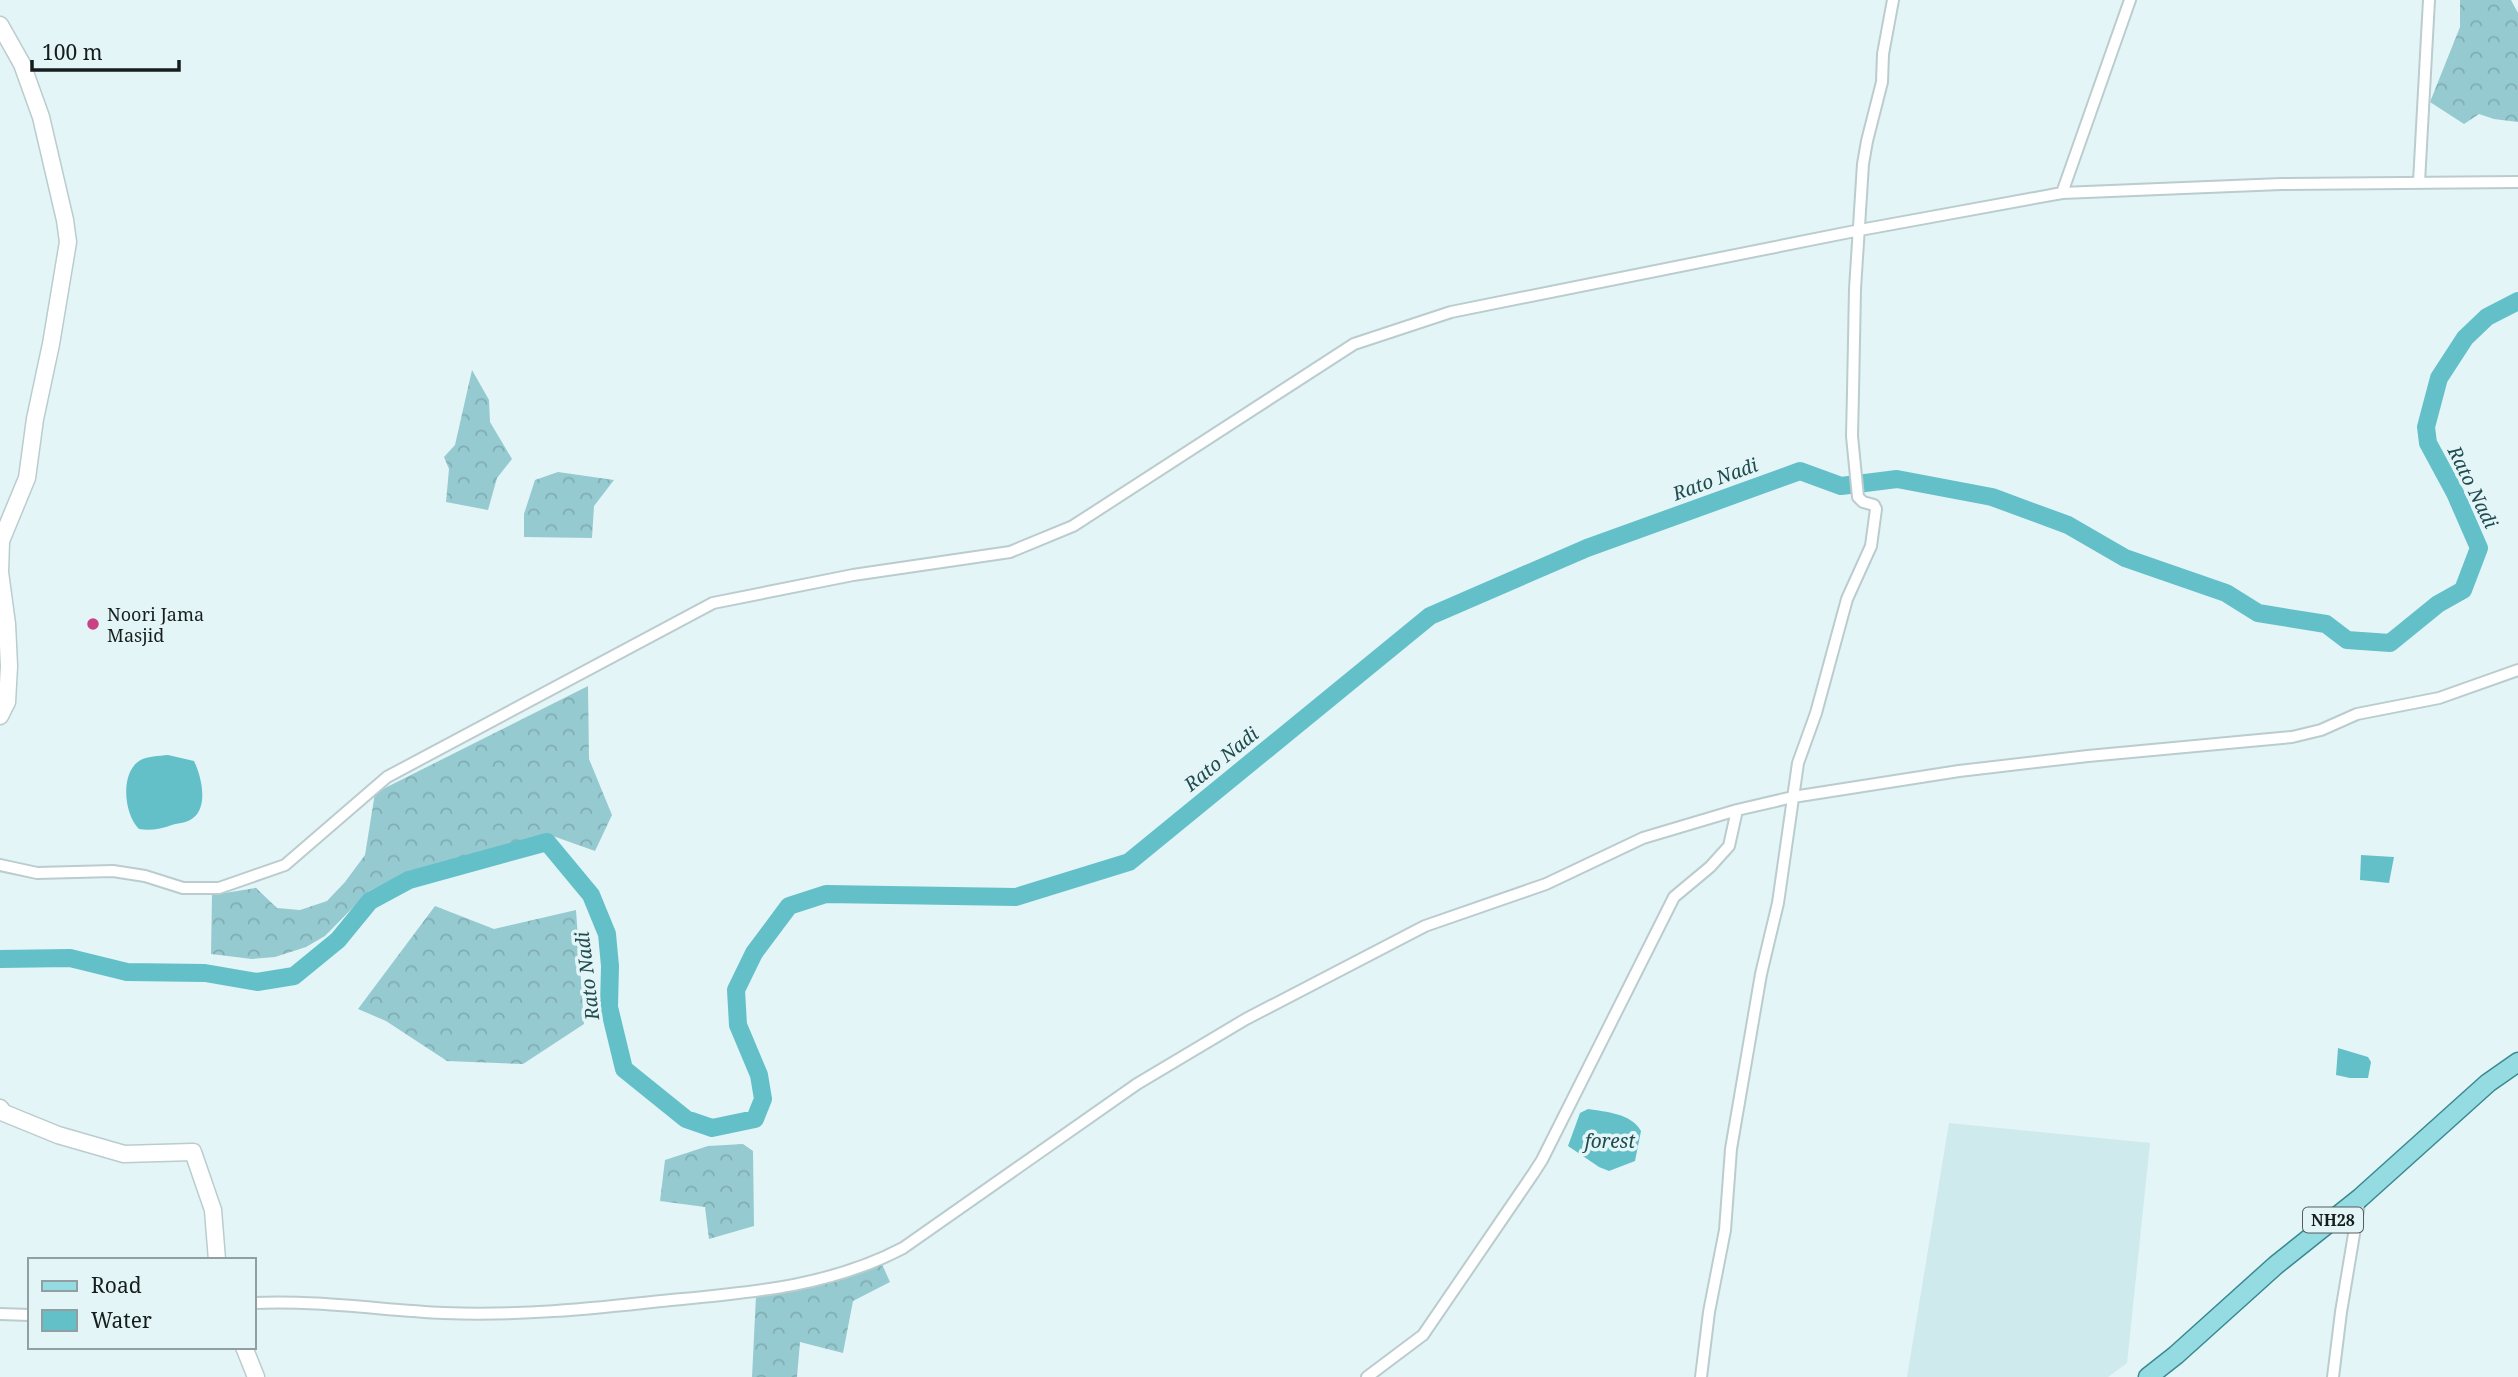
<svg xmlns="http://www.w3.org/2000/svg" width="2518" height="1377" font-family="'Noto Serif',serif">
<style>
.built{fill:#ceeaec}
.forest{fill:url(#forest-crowns)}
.water{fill:#63c0c9}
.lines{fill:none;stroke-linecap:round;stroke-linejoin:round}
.river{stroke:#63c0c9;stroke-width:18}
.street-casing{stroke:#bbccce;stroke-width:14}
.secondary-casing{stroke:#bbccce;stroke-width:19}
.primary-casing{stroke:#3a8991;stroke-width:21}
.street{stroke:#fff;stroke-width:10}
.secondary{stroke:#fff;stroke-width:16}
.primary{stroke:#95dbe2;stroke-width:18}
.poi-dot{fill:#c94384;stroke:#e3f5f7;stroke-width:2.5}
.labels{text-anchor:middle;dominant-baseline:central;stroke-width:7;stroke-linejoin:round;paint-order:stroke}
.shield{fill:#e3f5f7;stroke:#545e5e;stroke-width:2}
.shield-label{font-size:16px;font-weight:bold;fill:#161d1d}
.poi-label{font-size:18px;fill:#161d1d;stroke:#e3f5f7;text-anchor:start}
.water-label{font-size:19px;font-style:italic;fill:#204b4f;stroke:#e3f5f7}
</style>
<defs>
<pattern id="forest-crowns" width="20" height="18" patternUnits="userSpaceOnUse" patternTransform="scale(1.75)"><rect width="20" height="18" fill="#95cad0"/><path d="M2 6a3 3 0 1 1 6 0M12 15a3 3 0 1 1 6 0" fill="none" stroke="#80adb2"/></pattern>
</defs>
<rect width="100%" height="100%" fill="#e3f5f7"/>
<path class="built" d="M1949 1123 2150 1143 2127 1363 2108 1377H1907Z"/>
<path class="forest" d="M2460 0H2511L2518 13V122L2494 119 2479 114 2464 124 2430 102 2460 27Z
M472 370 489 400 490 422 512 459 497 478 488 510 446 502 449 469 444 457 455 445Z
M558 472 614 480 594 506 592 538 524 537V514L535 480Z
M588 686 589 759 612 815 595 851 550 835 409 871 369 891 325 936 306 947 275 957 252 959 211 954 212 895 256 888 277 908 300 910 327 901 345 882 365 855 375 793Z
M435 906 494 929 576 910 584 1024 523 1064 447 1061 386 1021 358 1009Z
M743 1144 753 1151 754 1226 709 1239 705 1207 660 1201 665 1160 708 1146Z
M881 1262 890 1282 853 1301 843 1353 800 1342 797 1377H752L756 1296 819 1285Z"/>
<path class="water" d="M168 755 194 761C201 775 209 806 193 818 187 823 178 823 172 825 161 829 150 831 139 829 124 814 120 774 139 761 147 756 159 756 168 755Z
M2361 855 2394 857 2389 883 2360 880Z
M2338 1048 2368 1057 2371 1062 2368 1078H2350L2336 1075Z
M1588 1109C1606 1112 1631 1113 1641 1131L1635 1161 1609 1171 1599 1167 1568 1146 1580 1113Z"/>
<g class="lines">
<path class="river" d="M0 959 70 958 127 972 205 973 257 982 294 976 338 940 370 901 409 880 547 842 591 895 607 934 610 966 609 1007 624 1069 686 1119 712 1128 755 1119 763 1099 759 1075 738 1025 736 990 754 953 789 906 826 894 1016 897 1129 862 1430 616 1587 548 1800 471 1841 486 1897 479 1992 497 2068 525 2125 558 2226 593 2258 613 2326 624 2347 640 2390 643 2438 604 2463 590 2479 548 2455 493 2428 443 2426 427 2439 378 2465 338 2487 317 2518 301"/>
<defs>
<path id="street" d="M2419 182 2429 0
M2062 193 2130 0
M0 865 37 873 113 871 145 876 183 888H219L285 865 387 777 713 603 853 575 1010 552 1073 526 1354 344 1451 312 1860 230 2062 193 2281 184 2518 182
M254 1303C318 1300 381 1310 444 1313 517 1316 590 1309 661 1301 745 1293 827 1288 903 1248L1137 1084 1246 1019 1425 926 1546 884 1643 838 1737 810 1793 797 1959 771 2088 756 2292 737 2321 730 2357 714 2439 698 2518 670
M0 1314 30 1315
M1367 1377 1423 1335 1533 1174 1542 1160 1674 897 1710 867 1729 846 1737 810
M1701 1377 1709 1312 1725 1230 1731 1149 1761 974 1778 903 1798 763 1816 713 1847 599 1871 546 1876 509 1874 505 1863 502 1858 497 1852 436 1853 392 1855 289 1863 164 1867 141 1882 82 1883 54 1893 0
M2333 1377 2341 1312 2360 1198"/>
<path id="secondary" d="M0 25 22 64 41 117 65 220 68 242 51 344 35 419 27 478 1 541 0 572 7 624 9 666 7 702 0 716
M0 1108 4 1113 58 1135 124 1154 193 1152 213 1210 217 1260
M244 1347 256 1377"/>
<path id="primary" d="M2148 1377 2176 1355 2276 1265 2360 1198 2488 1083 2518 1062"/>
</defs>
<use href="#street" class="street-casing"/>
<use href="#secondary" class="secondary-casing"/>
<use href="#primary" class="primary-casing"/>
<use href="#street" class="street"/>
<use href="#secondary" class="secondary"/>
<use href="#primary" class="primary"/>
</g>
<circle class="poi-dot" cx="93" cy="624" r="7"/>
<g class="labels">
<rect class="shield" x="2303" y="1207.5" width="60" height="25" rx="5"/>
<g class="shield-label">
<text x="2333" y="1220">NH28</text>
</g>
<g class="poi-label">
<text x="107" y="614">Noori Jama<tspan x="107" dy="21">Masjid</tspan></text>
</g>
<g class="water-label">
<text transform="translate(1715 479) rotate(-20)">Rato Nadi</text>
<text transform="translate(2473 487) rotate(64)">Rato Nadi</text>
<text transform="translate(1221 759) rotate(-39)">Rato Nadi</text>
<text transform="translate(587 976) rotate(-97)">Rato Nadi</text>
<text x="1610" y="1141">forest</text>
</g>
</g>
<rect x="28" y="1258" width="228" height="91" fill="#e3f5f7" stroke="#919fa0" stroke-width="2"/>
<rect x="42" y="1281" width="35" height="10" fill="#95dbe2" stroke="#919fa0" stroke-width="2"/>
<text x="91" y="1293" font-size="21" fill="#161d1d">Road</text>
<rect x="42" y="1310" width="35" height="21" fill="#63c0c9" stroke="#919fa0" stroke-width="2"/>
<text x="91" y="1328" font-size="21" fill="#161d1d">Water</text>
<path d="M32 60v10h147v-10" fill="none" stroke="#161d1d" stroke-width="3.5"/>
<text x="42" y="60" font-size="21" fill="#161d1d" stroke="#e3f5f7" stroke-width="5" paint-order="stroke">100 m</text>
</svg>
